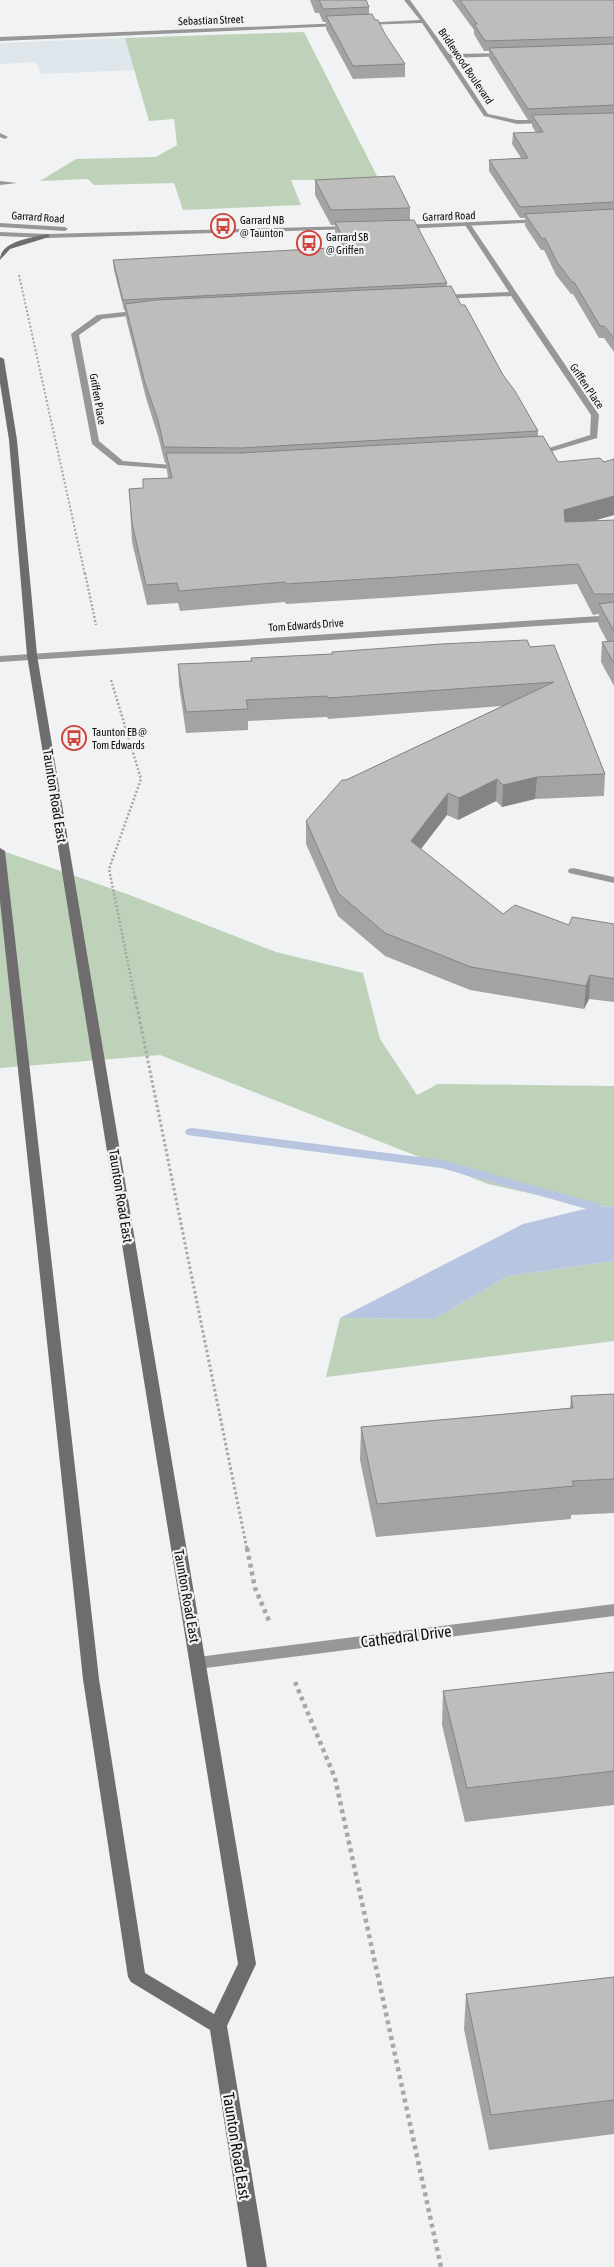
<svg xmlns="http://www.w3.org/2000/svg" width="614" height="2267" font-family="'Asap Condensed',sans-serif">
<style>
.built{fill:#dee6ec}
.green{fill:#bed2b9}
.water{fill:#b8c5e0}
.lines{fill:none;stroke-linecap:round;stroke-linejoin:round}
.stream{fill:#b8c5e0;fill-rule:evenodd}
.path-far3{stroke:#a5a7a8;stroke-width:2;stroke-dasharray:2 2;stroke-linecap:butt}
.path-far2{stroke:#a5a7a8;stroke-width:2.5;stroke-dasharray:2 2;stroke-linecap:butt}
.path-far1{stroke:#a5a7a8;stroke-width:3;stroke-dasharray:2.5 2.5;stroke-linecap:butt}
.path{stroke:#a5a7a8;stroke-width:4.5;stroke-dasharray:4 4;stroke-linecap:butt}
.service{fill:#989797;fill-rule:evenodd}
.minor{fill:#989797;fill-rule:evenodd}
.tertiary{fill:#989797;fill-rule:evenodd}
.secondary{fill:#6e6c6c;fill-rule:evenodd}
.wall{fill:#a4a3a1}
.shaded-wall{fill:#868483}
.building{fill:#bfbdbb;stroke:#868483}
.labels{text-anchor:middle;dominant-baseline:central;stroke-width:4.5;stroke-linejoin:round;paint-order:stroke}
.far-street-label{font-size:11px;fill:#0d0e0e;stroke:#f0f2f4}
.far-poi-label{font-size:11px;fill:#0d0e0e;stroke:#f0f2f4;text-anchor:start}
.street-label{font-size:14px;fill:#0d0e0e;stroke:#f0f2f4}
.near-street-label{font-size:16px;fill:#0d0e0e;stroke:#f0f2f4}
</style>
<rect width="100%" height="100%" fill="#f0f2f4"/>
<path class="built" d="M125 38 135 70 41 74 36 62 0 64V43Z"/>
<path class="green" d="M304 32 379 180H291L301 205 183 210 174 183 94 185 88 179 40 181 76 159 156 157 177 145 174 119 149 121 125 38Z
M0 850 127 894 276 952 363 973 380 1039 417 1095 438 1084 614 1086V1206L593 1207 488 1184 160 1055 0 1068Z
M614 1261V1341L326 1377 340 1318 434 1319 508 1276Z"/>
<path class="water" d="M614 1206V1261L508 1276 434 1319 340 1318 523 1224 593 1207Z"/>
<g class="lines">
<path class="stream" d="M192 1128 442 1160 599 1204 601 1207 594 1211 441 1168 187 1135 185 1132 187 1129Z"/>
<path class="path-far3" d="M19 275 85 575"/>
<path class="path-far2" d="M85 573 96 625
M111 680 141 779 109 869 135 998"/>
<path class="path-far1" d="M135 997 247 1549"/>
<path class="path" d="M247 1548 255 1588 270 1623
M295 1682 335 1778 441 2267"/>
<path class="service" d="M0 133 8 137 5 139 0 137Z
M0 181 17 183 0 185Z"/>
<path class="minor" d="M404 0H410L449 54 509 53 507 56 451 58 488 114 517 120H549L551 123 517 124 484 116 422 23 364 25 361 23 420 20Z
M343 23 341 26 0 41V37Z
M468 223 471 225 599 415 597 438 550 452 532 453V449L549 448 590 435 591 415 511 296 439 299 435 297 439 295 509 292 465 225Z
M142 310H145V314L102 319 79 335 99 441 123 461 183 466H186V470L118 465 92 444 71 334 97 315Z
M614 615V621L0 662V656Z
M573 868 614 877V883L569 873 568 871 569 869Z
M614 1604V1616L198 1669 192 1667 190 1663 192 1659 198 1657Z"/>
<path class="tertiary" d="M542 219 544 220V222L402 229 399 227 402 225Z
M0 223 65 227 68 229 65 231 0 227Z
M352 226 355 228 354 229 47 238 0 236V232L47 234Z"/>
<path class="secondary" d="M47 234 49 235V237L10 249 0 260C0 241 32 238 47 234Z
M0 357 4 359 17 440 37 655 256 1964 227 2026 267 2267H247L210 2030 131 1982 128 1977 83 1679 0 901V848L5 851 99 1679 145 1973 214 2014 238 1964 27 655 9 440 0 383Z"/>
</g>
<path class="wall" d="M310 0H366L369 7V15L375 20 405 64V77L353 79 326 29V22H323L319 13H315Z
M452 0H614V352L604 338H599L573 294H571L556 275 544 250H541L525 226V218H520L489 171V160L521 158 512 144 513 133H536L532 126V120H528L489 58V51H484L474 34V30Z
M315 180 410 208V220L447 283V286L461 305 503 375 538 431V436L558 462H604L614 459V515L595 520H614V686L601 662 602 642 607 641 598 624 599 614 593 615 577 584 398 597 286 604 285 602 180 611 178 603 147 605 132 542 129 489 143 488 168 478 167 471 166 463H165L158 436 146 398 126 318 125 310H124L114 270 113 260 343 248 335 232V225H331L315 195Z
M554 645 605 774 604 796 535 799 502 807 496 801 458 820 447 815 421 849 503 914 569 925 614 924V1002L589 999 584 1009 470 990 385 956 338 916 306 844V821L346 780 502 706 328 719 327 717 248 721V730L186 733 179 685 178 664 251 661V658L332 654V652L530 647Z
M614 1394V1513L571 1515V1519L376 1537 360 1460 361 1427 570 1408 571 1396Z
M614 1672V1805L465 1822 442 1725 443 1691Z
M614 1977V2134L489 2150 464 2029 466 1994Z"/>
<path class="shaded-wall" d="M614 496V515L562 530 564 510Z
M537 777 535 799 502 807 503 785Z
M497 779 496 801 458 820 459 798Z
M448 793 447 815 410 863 411 841Z
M590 975 589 999 584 1009 586 986Z"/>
<path class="building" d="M319 0H366L369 7 323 9Z
M460 0H614V37L485 41 474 24H477Z
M372 14 375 20H378L385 34 405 64 353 66 326 16Z
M614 44V105L528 109 489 48Z
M614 113V202L520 207 489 160 528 158 513 133 543 132 532 115Z
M394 176 410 208 331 210 315 180Z
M614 209V338L604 326H600L574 282H572L557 262 545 238 542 239 525 214Z
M414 220 447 283 123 300 113 260 348 247 335 222Z
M451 286 461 305H465L503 375 515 391 538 431 241 448 164 447 158 420 145 383 125 304 156 300Z
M543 436 558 462 600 458 604 462 614 459V496L564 510 565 522 614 520V594H594L578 564 398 577 286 584 285 582 179 591 177 583 146 585 132 523 129 489 143 488V479L172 478 166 453H241Z
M614 602V631L599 604Z
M527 640 530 647 554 645 605 774 537 777 503 785 497 779 459 798 448 793 411 841 503 914 515 905 569 925 572 917 614 924V979L590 975 586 986 471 967 385 933 338 893 306 821 342 780H346L554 682 328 698 327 696 246 700 248 709 186 712 178 664 252 661 251 658 332 654V652L441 644Z
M614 641V663L602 642Z
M614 1394V1479L572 1481 574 1486 377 1504 361 1427 573 1408 571 1396Z
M614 1672V1771L467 1788 443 1691Z
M614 1977V2100L491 2115 466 1994Z"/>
<defs>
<symbol id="bus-ring" viewBox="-11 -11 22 22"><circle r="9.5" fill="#f0f2f4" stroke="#d0433a" stroke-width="1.5"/><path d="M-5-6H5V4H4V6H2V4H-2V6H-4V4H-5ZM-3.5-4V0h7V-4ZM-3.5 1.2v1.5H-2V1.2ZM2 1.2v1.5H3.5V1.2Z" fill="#d0433a"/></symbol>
</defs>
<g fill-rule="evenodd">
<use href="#bus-ring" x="209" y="212" width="28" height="28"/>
<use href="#bus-ring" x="295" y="229" width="28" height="28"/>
<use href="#bus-ring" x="60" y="724" width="28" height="28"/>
</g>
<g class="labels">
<g class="far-street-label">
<text transform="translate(211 20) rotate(-2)">Sebastian Street</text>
<text transform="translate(466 66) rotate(56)">Bridlewood Boulevard</text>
<text transform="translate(449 216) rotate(-2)">Garrard Road</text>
<text transform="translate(38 217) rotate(4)">Garrard Road</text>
<text transform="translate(587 386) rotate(56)">Griffen Place</text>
<text transform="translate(98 399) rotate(80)">Griffen Place</text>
<text transform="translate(306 625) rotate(-4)">Tom Edwards Drive</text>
</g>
<g class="far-poi-label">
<text x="240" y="220">Garrard NB<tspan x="240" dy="13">@ Taunton</tspan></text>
<text x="326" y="237">Garrard SB<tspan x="326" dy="13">@ Griffen</tspan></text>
<text x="92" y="732">Taunton EB @<tspan x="92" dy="13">Tom Edwards</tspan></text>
</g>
<g class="street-label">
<text transform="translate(55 796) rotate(81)">Taunton Road East</text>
<text transform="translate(121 1196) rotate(81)">Taunton Road East</text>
<text transform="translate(187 1596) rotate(80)">Taunton Road East</text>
</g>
<g class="near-street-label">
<text transform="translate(406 1636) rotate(-7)">Cathedral Drive</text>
<text transform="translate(237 2146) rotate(81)">Taunton Road East</text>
</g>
</g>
</svg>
